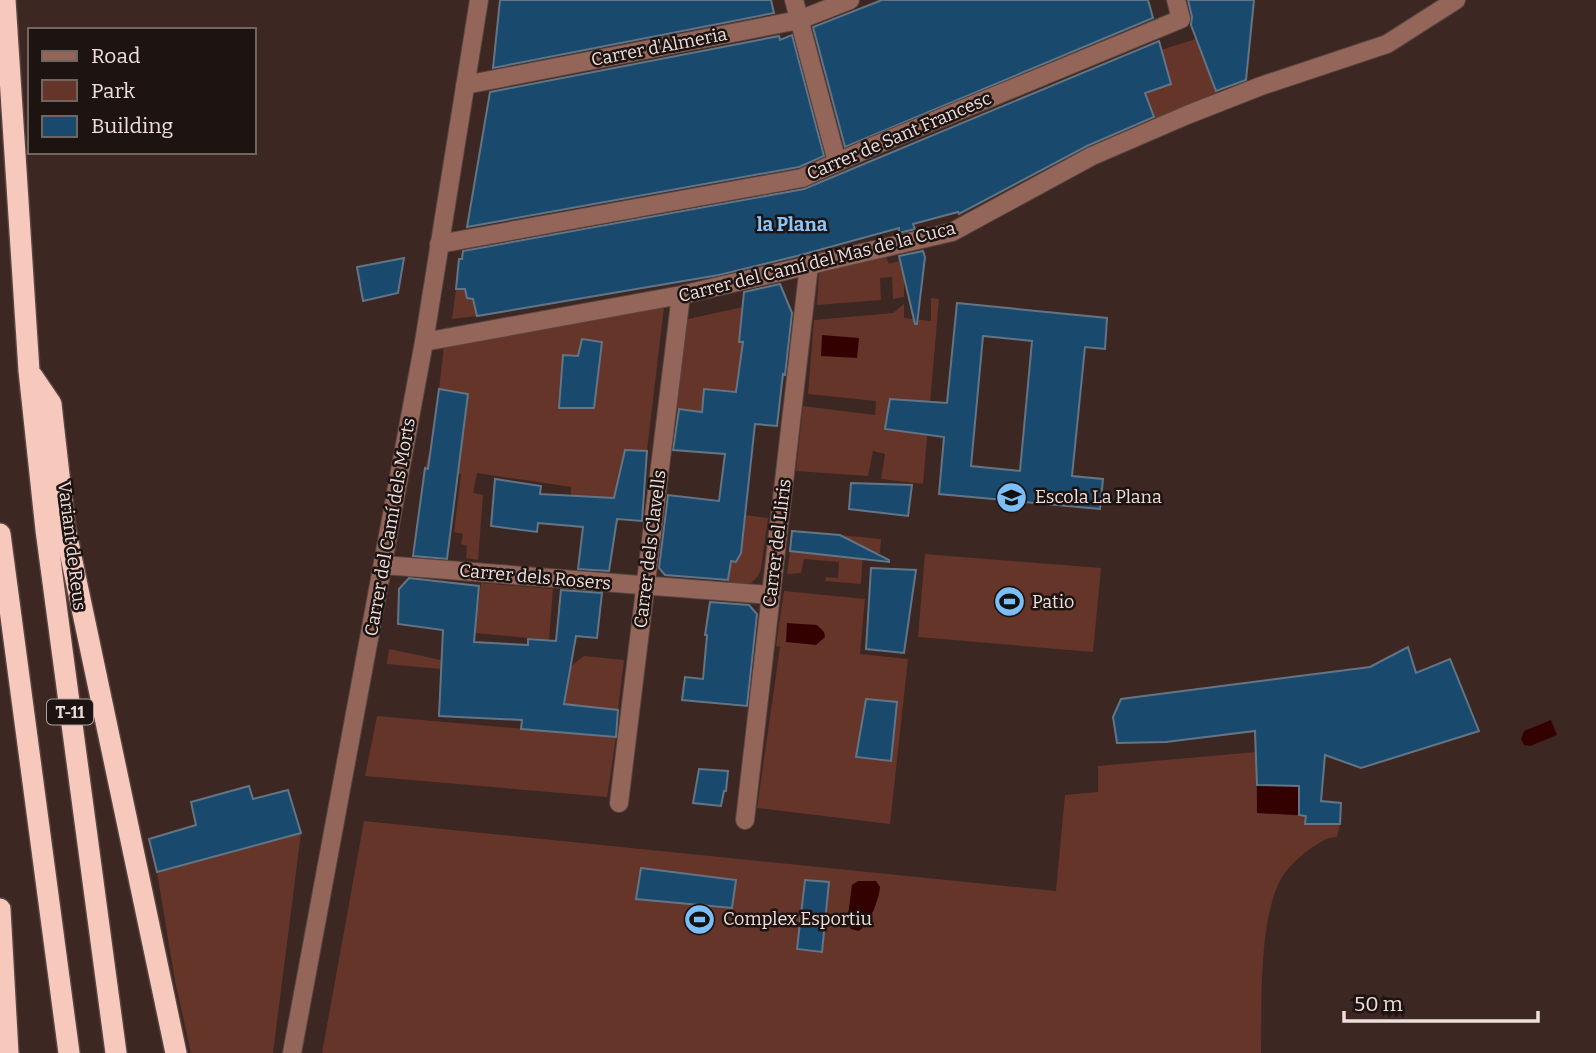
<svg xmlns="http://www.w3.org/2000/svg" width="1596" height="1053" font-family="Bitter,serif">
<style>
.green{fill:#653529}
.water{fill:#330200}
.building{fill:#1a496e;stroke:#637585;stroke-width:2;fill-rule:evenodd}
.lines{fill:none;stroke-linecap:round;stroke-linejoin:round}
.minor-casing{stroke:#584440;stroke-width:20}
.highway-casing{stroke:#584440;stroke-width:24}
.minor{stroke:#94665a;stroke-width:18}
.highway{stroke:#f7c8bc;stroke-width:21}
.labels{text-anchor:middle;dominant-baseline:central;stroke-width:5;stroke-linejoin:round;paint-order:stroke}
.shield{fill:#1d1311;stroke:#afa29f;stroke-width:2}
.shield-label{font-size:16px;font-weight:bold;fill:#eedfdc}
.street-label{font-size:18px;fill:#eedfdc;stroke:#1d1311}
.poi-label{font-size:18px;fill:#eedfdc;stroke:#1d1311;text-anchor:start}
.neighbourhood-label{font-size:19px;font-weight:bold;fill:#88c6fc;stroke:#1d1311}
</style>
<rect width="100%" height="100%" fill="#3c2722"/>
<path class="green" d="M1196 39 1217 93 1155 119 1145 93 1170 84 1161 50Z
M885 254 889 264 899 261 904 279V297L893 299 892 277 880 278 881 300 817 305 819 272Z
M456 289H465L467 298 473 299 477 316 452 319Z
M931 298 939 299 923 484 881 479 885 454 873 451 868 476 796 471 803 406 875 415 876 401 808 394 814 320 893 313 904 304V318L931 321Z
M664 307 644 475 613 506 571 496V487L477 473 473 493 483 495 478 560 466 558 467 546 461 544 463 534 454 532 461 474 425 468 432 443 467 394 439 389 444 346Z
M743 307 739 341 744 343 736 391 705 389 702 412 676 409 685 325 688 319Z
M745 515 768 518 761 569 758 576 751 583H728L731 561 734 562 741 553Z
M840 535 881 539 880 553H863L861 584 825 581 826 577 838 578 839 562 804 559 801 573 787 574 790 551 855 558Z
M925 554 1101 568 1093 652 918 637Z
M481 583 553 589 549 640 475 633Z
M784 591 865 599 860 654 908 659 890 824 757 808 780 647 776 646Z
M389 649 441 660V669L387 664Z
M584 656 624 660 618 710 583 706 563 717 571 666Z
M377 716 616 737 607 797 365 776Z
M1256 752 1257 813 1306 816V824H1340L1337 837C1327 837 1321 842 1313 847 1302 854 1289 866 1282 877 1258 919 1262 1005 1261 1053H322L364 821 1056 891 1065 795 1098 792V766Z
M301 833 273 1053H191L175 981 157 872Z"/>
<path class="water" d="M822 335 859 338 857 358 821 356Z
M787 623 817 625 824 632 825 637 816 645 786 642Z
M1551 720 1557 735 1530 746 1524 745 1521 739 1524 731Z
M1257 785 1299 786V815L1257 813Z
M858 881H876L880 887C879 900 870 923 859 931L851 929 847 923 852 885Z"/>
<path class="building" d="M500 0H771L774 13 493 68Z
M882 0H1148L1153 18 845 147 813 27Z
M1188 0H1254L1246 80 1216 91 1191 25 1192 17Z
M792 35 824 156 799 167 467 227 490 92 779 36 780 40Z
M1159 41 1171 84 1145 93 1154 117 1087 146 959 214 958 212 913 224 915 229 899 233V228L797 256 719 275 477 316 473 299 467 298 465 289H456L459 259H462L463 251 804 189Z
M923 251 925 257 917 324H915L899 256Z
M404 258 398 293 363 301 357 267Z
M780 284 792 313 785 375 783 374 777 426 755 424 741 553 736 562 731 561 728 580 665 575 659 568 668 495 719 501 725 454 673 450 679 409 702 412 704 389 736 392 743 342H739L744 292Z
M957 303 1107 318 1105 349 1085 347 1072 476 1103 479 1100 509 939 494 944 437 885 429 890 399 947 403ZM983 336 1032 341 1020 471 971 466Z
M582 339 602 342 594 408H559L563 355 578 356Z
M439 389 468 394 447 559 413 556 425 468 428 469Z
M625 450 647 451 642 521 617 519 609 571 578 569 583 527 538 523 537 532 491 526 495 479 541 486 540 494 614 498Z
M851 483 912 485 908 516 849 509Z
M792 531 840 535 889 560V562L790 551Z
M871 568 916 570 904 653 866 649Z
M409 578 479 586 474 642 528 645V639L556 641 561 590 602 593 597 638 576 636 564 704 618 710 616 737 521 729 522 720 439 716 443 630 398 624 399 589Z
M710 602 749 605 757 614 747 706 682 700 685 677 703 679 707 635H705Z
M1408 647 1416 673 1450 659 1479 731 1361 768 1325 755 1321 801 1341 803 1340 824H1305L1306 816 1299 815V786L1257 785 1255 731 1166 742 1117 743 1113 717 1121 699 1370 667Z
M866 699 897 702 891 761 856 757Z
M699 769 728 771 726 791H724L721 806 693 803Z
M249 786 253 799 288 790 301 833 157 872 149 839 196 825 191 802Z
M641 868 736 880 732 908 636 899Z
M805 880 829 882 822 952 797 949Z"/>
<g class="lines">
<defs>
<path id="minor" d="M794 0 837 162
M465 85 799 20 850 0
M439 244 802 178 876 145 1181 19 1176 0
M424 342 681 295 952 232 1092 156 1187 115 1261 86 1387 44 1456 0
M383 565 771 595
M619 803 681 295
M745 820 809 265
M292 1053 424 342 479 0"/>
<path id="highway" d="M5 0 29 371 46 530 116 1053
M32 376 51 404 65 528 176 1053
M0 534 69 1053
M0 909 8 1053"/>
</defs>
<use href="#minor" class="minor-casing"/>
<use href="#highway" class="highway-casing"/>
<use href="#minor" class="minor"/>
<use href="#highway" class="highway"/>
</g>
<defs>
<symbol id="school-disc" viewBox="-11 -11 22 22"><circle r="9.5" fill="#7bbef8" stroke="#1d1311"/><path d="M0-5L7-2L0 1L-7-2ZM-4 1L0 2.5L4 1V4Q0 6-4 4Z" fill="#111"/></symbol>
<symbol id="stadium-disc" viewBox="-11 -11 22 22"><circle r="9.5" fill="#7bbef8" stroke="#1d1311"/><path d="M0-5a6.5 5 0 1 0 0 10a6.5 5 0 1 0 0-10ZM-3.5-1.8h7v3.6h-7Z" fill="#111"/></symbol>
</defs>
<g fill-rule="evenodd">
<use href="#school-disc" x="994" y="480" width="35" height="35"/>
<use href="#stadium-disc" x="992" y="584" width="35" height="35"/>
<use href="#stadium-disc" x="682" y="902" width="35" height="35"/>
</g>
<g class="labels">
<rect class="shield" x="47" y="699.5" width="46" height="25" rx="5"/>
<g class="shield-label">
<text x="70" y="712">T-11</text>
</g>
<g class="street-label">
<text transform="translate(659 47) rotate(-11)">Carrer d'Almeria</text>
<text transform="translate(899 136) rotate(-23)">Carrer de Sant Francesc</text>
<text transform="translate(817 262) rotate(-14)">Carrer del Camí del Mas de la Cuca</text>
<text transform="translate(390 527) rotate(-80)">Carrer del Camí dels Morts</text>
<text transform="translate(777 543) rotate(-83)">Carrer del Lliris</text>
<text transform="translate(72 546) rotate(83)">Variant de Reus</text>
<text transform="translate(650 549) rotate(-83)">Carrer dels Clavells</text>
<text transform="translate(535 577) rotate(5)">Carrer dels Rosers</text>
</g>
<g class="poi-label">
<text x="1035" y="497">Escola La Plana</text>
<text x="1032" y="602">Patio</text>
<text x="723" y="919">Complex Esportiu</text>
</g>
<g class="neighbourhood-label">
<text x="792" y="224">la Plana</text>
</g>
</g>
<rect x="28" y="28" width="228" height="126" fill="#1d1311" stroke="#716562" stroke-width="2"/>
<rect x="42" y="51" width="35" height="10" fill="#94665a" stroke="#716562" stroke-width="2"/>
<text x="91" y="63" font-size="21" fill="#eedfdc">Road</text>
<rect x="42" y="80" width="35" height="21" fill="#653529" stroke="#716562" stroke-width="2"/>
<text x="91" y="98" font-size="21" fill="#eedfdc">Park</text>
<rect x="42" y="116" width="35" height="21" fill="#1a496e" stroke="#716562" stroke-width="2"/>
<text x="91" y="133" font-size="21" fill="#eedfdc">Building</text>
<path d="M1344 1011v10h194v-10" fill="none" stroke="#eedfdc" stroke-width="3.5"/>
<text x="1354" y="1011" font-size="21" fill="#eedfdc" stroke="#1d1311" stroke-width="5" paint-order="stroke">50 m</text>
</svg>
